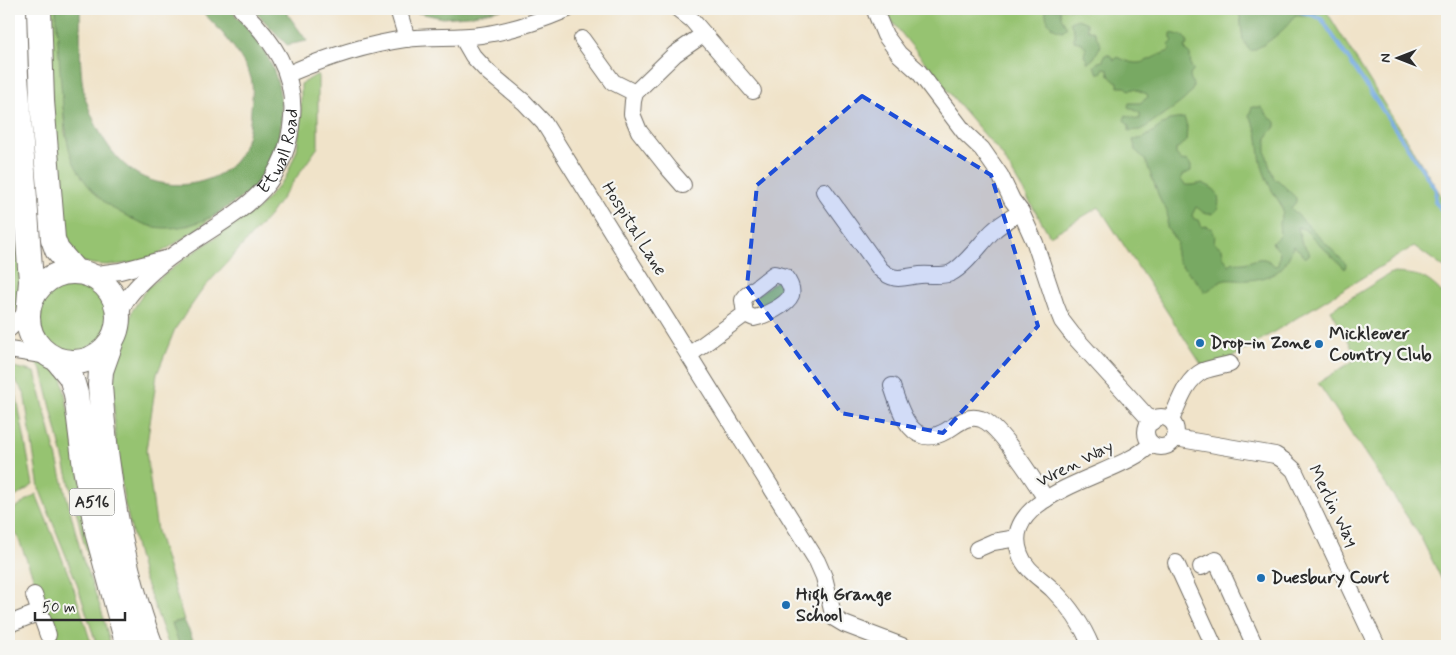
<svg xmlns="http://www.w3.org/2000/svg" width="1456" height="655" font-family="Mynerve,sans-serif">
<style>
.green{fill:#96c371;stroke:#60774e}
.forest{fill:#78a963;stroke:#526a47}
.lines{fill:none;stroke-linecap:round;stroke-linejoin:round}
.stream{stroke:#75aae2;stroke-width:4}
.minor-casing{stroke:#706b62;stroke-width:18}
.highway-casing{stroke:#706b62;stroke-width:26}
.minor{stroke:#fff;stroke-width:16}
.highway{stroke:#fff;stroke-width:24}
.marked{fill:#1d4ed8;fill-opacity:0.2;stroke:#1d4ed8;stroke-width:4;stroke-dasharray:10 6;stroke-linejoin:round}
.poi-dot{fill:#1f6fb2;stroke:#f6f6f2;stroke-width:2}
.labels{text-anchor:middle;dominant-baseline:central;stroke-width:4.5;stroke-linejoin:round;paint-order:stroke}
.shield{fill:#f6f6f2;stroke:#686867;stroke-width:1}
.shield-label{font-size:16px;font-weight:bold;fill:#2b2b2b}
.street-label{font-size:18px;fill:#2b2b2b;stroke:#f6f6f2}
.poi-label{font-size:18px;font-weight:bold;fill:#2b2b2b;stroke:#f6f6f2;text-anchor:start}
</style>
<rect width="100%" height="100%" fill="#f6f6f2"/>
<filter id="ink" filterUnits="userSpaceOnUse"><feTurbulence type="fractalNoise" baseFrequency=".02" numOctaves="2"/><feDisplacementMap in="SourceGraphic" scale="10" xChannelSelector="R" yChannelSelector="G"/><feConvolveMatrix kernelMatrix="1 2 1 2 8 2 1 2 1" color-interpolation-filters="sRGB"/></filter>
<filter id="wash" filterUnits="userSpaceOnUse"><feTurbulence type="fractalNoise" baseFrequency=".0096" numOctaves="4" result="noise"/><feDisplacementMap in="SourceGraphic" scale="20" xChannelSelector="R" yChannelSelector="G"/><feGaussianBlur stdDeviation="1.12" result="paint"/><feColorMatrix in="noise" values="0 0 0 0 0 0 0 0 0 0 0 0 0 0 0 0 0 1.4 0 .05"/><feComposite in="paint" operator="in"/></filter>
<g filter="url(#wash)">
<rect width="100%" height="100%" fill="#f0e3c9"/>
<path class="green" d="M47 9H56L65 133 73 160 187 226 219 213C197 228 176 245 152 257 136 265 93 269 77 259 65 252 63 239 59 227Z
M882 9H1325L1447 205V270L1414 246 1228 360 1203 367 1099 207 1050 236 1002 155 960 106Z
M318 74V147L269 216 203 289 175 329 157 374 146 451 157 531 184 620 172 623 180 646H169L143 575 124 501 115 437 113 386 117 359 125 338 132 311 147 288 187 257 259 208 286 177 297 150 301 115V84Z
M9 125 24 293 16 311 9 323Z
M1391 273C1421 274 1427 276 1447 298V590L1420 536 1318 383 1358 358 1331 310Z
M777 280 786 293 762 308 754 298Z
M37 317a36 36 0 1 1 72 0a36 36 0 1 1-72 0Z
M18 358C37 360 49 361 62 376L98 577 99 589 84 543 42 371 37 364Z
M9 366 35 372 82 557 101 609 111 646H97L76 581 39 488 24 392 14 379 9 377Z
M9 382 15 387 33 485 9 501Z
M36 494 72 583 92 646H60L17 535 9 530V512Z"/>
<path class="forest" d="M56 9H80C81 36 78 74 86 100 95 127 111 158 137 174 154 184 176 187 195 183 235 175 250 148 251 109 252 97 254 86 250 75 240 52 218 26 199 9H230C249 29 268 51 276 77 287 113 282 161 254 188 246 195 235 202 226 208 205 222 180 231 154 227 144 225 132 219 123 214 101 203 85 185 74 163 66 145 66 126 63 107 60 74 58 42 56 9Z
M253 9H284L307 41 287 45Z
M412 9H502L468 16 442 18 415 12Z
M1045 9H1060L1061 17 1067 27 1063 31C1049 28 1047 23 1045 9Z
M1239 9H1260L1262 13 1267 14 1275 9H1318V12L1313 15H1295C1288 28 1264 47 1250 51L1243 40Z
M1078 19 1087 23V29L1094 32 1101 45 1094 58 1088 63 1084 55 1086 48 1082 43 1074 41V31L1070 22Z
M1171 33 1184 36 1188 43 1184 48 1190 54 1191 67 1194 70 1190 75C1190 78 1193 83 1193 86 1193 100 1155 118 1146 127L1140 130 1129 131V126L1124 120 1126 115 1136 119H1140V113L1128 107 1129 103H1140L1148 97 1147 94 1134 89 1129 90 1126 87H1118V82C1111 80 1109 77 1108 69L1104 68 1101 73H1098L1094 67 1098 62 1103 61 1104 56 1107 54 1111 56 1114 60 1118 57C1142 70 1145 59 1167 52L1170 50 1169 45 1173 41 1171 38Z
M1252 107H1261L1269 117 1276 122V127C1258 138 1268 164 1275 180H1278L1296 198V202L1291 208 1346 264 1345 269 1304 229 1298 227 1301 241 1310 254 1305 258 1300 251 1293 246C1286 271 1273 278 1248 280 1240 281 1232 279 1225 280 1217 282 1212 289 1205 292 1201 287 1197 281 1192 276 1180 263 1173 262 1177 242L1167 228C1167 215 1170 213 1161 202L1145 159 1136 151 1133 140 1144 138 1169 120 1184 118 1187 126 1186 142 1176 149V154L1181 160 1188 161 1191 166V171L1183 175 1181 180 1185 185H1193L1203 183C1208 186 1214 188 1217 193 1220 199 1220 214 1210 214 1204 215 1200 209 1196 207L1192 215 1194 219 1199 220 1202 227 1206 226 1212 229 1215 236 1214 243 1222 248 1223 257 1229 265 1233 262C1251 268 1259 249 1275 266L1278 265 1280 252 1272 243 1280 235 1279 222C1282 218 1284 212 1282 207 1281 204 1278 200 1276 197 1271 189 1267 181 1264 172 1256 152 1263 135 1249 116Z
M184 620 196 646H180L172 623Z"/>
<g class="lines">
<path class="stream" d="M1294 9 1321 18 1436 190 1435 202 1444 213 1447 214"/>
</g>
</g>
<g filter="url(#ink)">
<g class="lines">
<defs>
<g id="minor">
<path d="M398 9 407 39"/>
<path d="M678 9 692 20 704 34 675 54 640 88 635 93 633 101 632 114 639 131 669 169 683 185"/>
<path d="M876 13 885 35 899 54 919 72 965 133 982 149 1000 175 1012 200 1021 212 1035 243 1056 306 1062 321 1072 334 1152 422"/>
<path d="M704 34 753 91"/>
<path d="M462 37 473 56 488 72 524 102 544 123 817 561 824 577 834 618 844 624 902 646"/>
<path d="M582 39 613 82 635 93"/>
<path d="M288 74C325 58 364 45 405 39 430 36 456 38 481 35 511 31 540 21 568 9"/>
<path d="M824 191 880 269C895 283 902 277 920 275 930 274 941 277 951 273 965 266 981 243 992 232 1000 224 1011 218 1021 212"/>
<path d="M89 275 120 271 165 259"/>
<path id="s1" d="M118 320C121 314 122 308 125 302 132 290 143 280 153 271 210 220 285 208 292 118 296 73 272 39 241 9"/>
<path d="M9 329 27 312"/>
<path d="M9 350 49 356"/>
<path d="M689 355 745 314 743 300 747 295 774 274 785 277C789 282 793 288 791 295 787 305 764 316 754 318L745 314"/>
<path d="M892 386C900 410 911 451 946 431 958 424 967 414 981 419 1000 425 1034 481 1046 499"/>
<circle cx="1161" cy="432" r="15"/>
<path d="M1171 420C1179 403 1185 380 1203 371 1211 368 1222 366 1230 364"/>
<path d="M1175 438 1275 455 1283 460 1294 470 1377 646"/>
<path d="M977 549 993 542 1017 538"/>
<path d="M1176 563 1214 646"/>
<path d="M1201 567 1216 560 1255 646"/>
<path d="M34 595 48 635"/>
<path d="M9 624 40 612"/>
<path d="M1091 646C1082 624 1070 607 1053 590 1042 579 1025 570 1020 554 997 492 1123 476 1151 444"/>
</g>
<path id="highway" d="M14 9 16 76 31 281 29 305
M39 9 42 101 53 239 57 250 76 272
M28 317a45 45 0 1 1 90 0a45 45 0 1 1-90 0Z
M111 343 101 371 100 385C105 469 121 567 151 646
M58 361 71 377 76 394 85 468 98 536 128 646"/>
</defs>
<use href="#minor" class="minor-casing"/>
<use href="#highway" class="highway-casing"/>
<use href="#minor" class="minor"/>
<use href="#highway" class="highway"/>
</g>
</g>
<path class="marked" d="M862 96 991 175 1038 326 943 433 841 413 747 286 757 185Z"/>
<g class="poi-dot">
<circle cx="1200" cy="343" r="5"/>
<circle cx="1319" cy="344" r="5"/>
<circle cx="1261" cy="578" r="5"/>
<circle cx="786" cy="605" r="5"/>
</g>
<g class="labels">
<rect class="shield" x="69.5" y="488.5" width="45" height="27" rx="4"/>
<g class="shield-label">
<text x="92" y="502">A516</text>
</g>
<g class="street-label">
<text stroke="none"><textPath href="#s1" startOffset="241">Etwall Road</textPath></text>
<text transform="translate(634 229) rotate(58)">Hospital Lane</text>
<text transform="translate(1075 464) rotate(-27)">Wren Way</text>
<text transform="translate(1333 506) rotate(63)">Merlin Way</text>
</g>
<g class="poi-label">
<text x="1329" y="334">Mickleover<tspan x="1329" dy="21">Country Club</tspan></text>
<text x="1210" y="343">Drop-in Zone</text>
<text x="1271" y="578">Duesbury Court</text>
<text x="796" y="595">High Grange<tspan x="796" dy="21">School</tspan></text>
</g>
</g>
<rect width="1456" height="655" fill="none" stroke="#f6f6f2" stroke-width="30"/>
<g transform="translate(1398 58) rotate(270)" stroke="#f6f6f2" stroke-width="4" paint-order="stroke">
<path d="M0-4L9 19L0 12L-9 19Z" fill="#2b2b2b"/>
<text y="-8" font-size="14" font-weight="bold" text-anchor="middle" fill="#2b2b2b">N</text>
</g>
<path d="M35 612v8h90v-8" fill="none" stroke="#2b2b2b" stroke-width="2.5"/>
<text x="42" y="612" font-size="15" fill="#2b2b2b" stroke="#f6f6f2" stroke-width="4" paint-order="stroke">50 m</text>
</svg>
